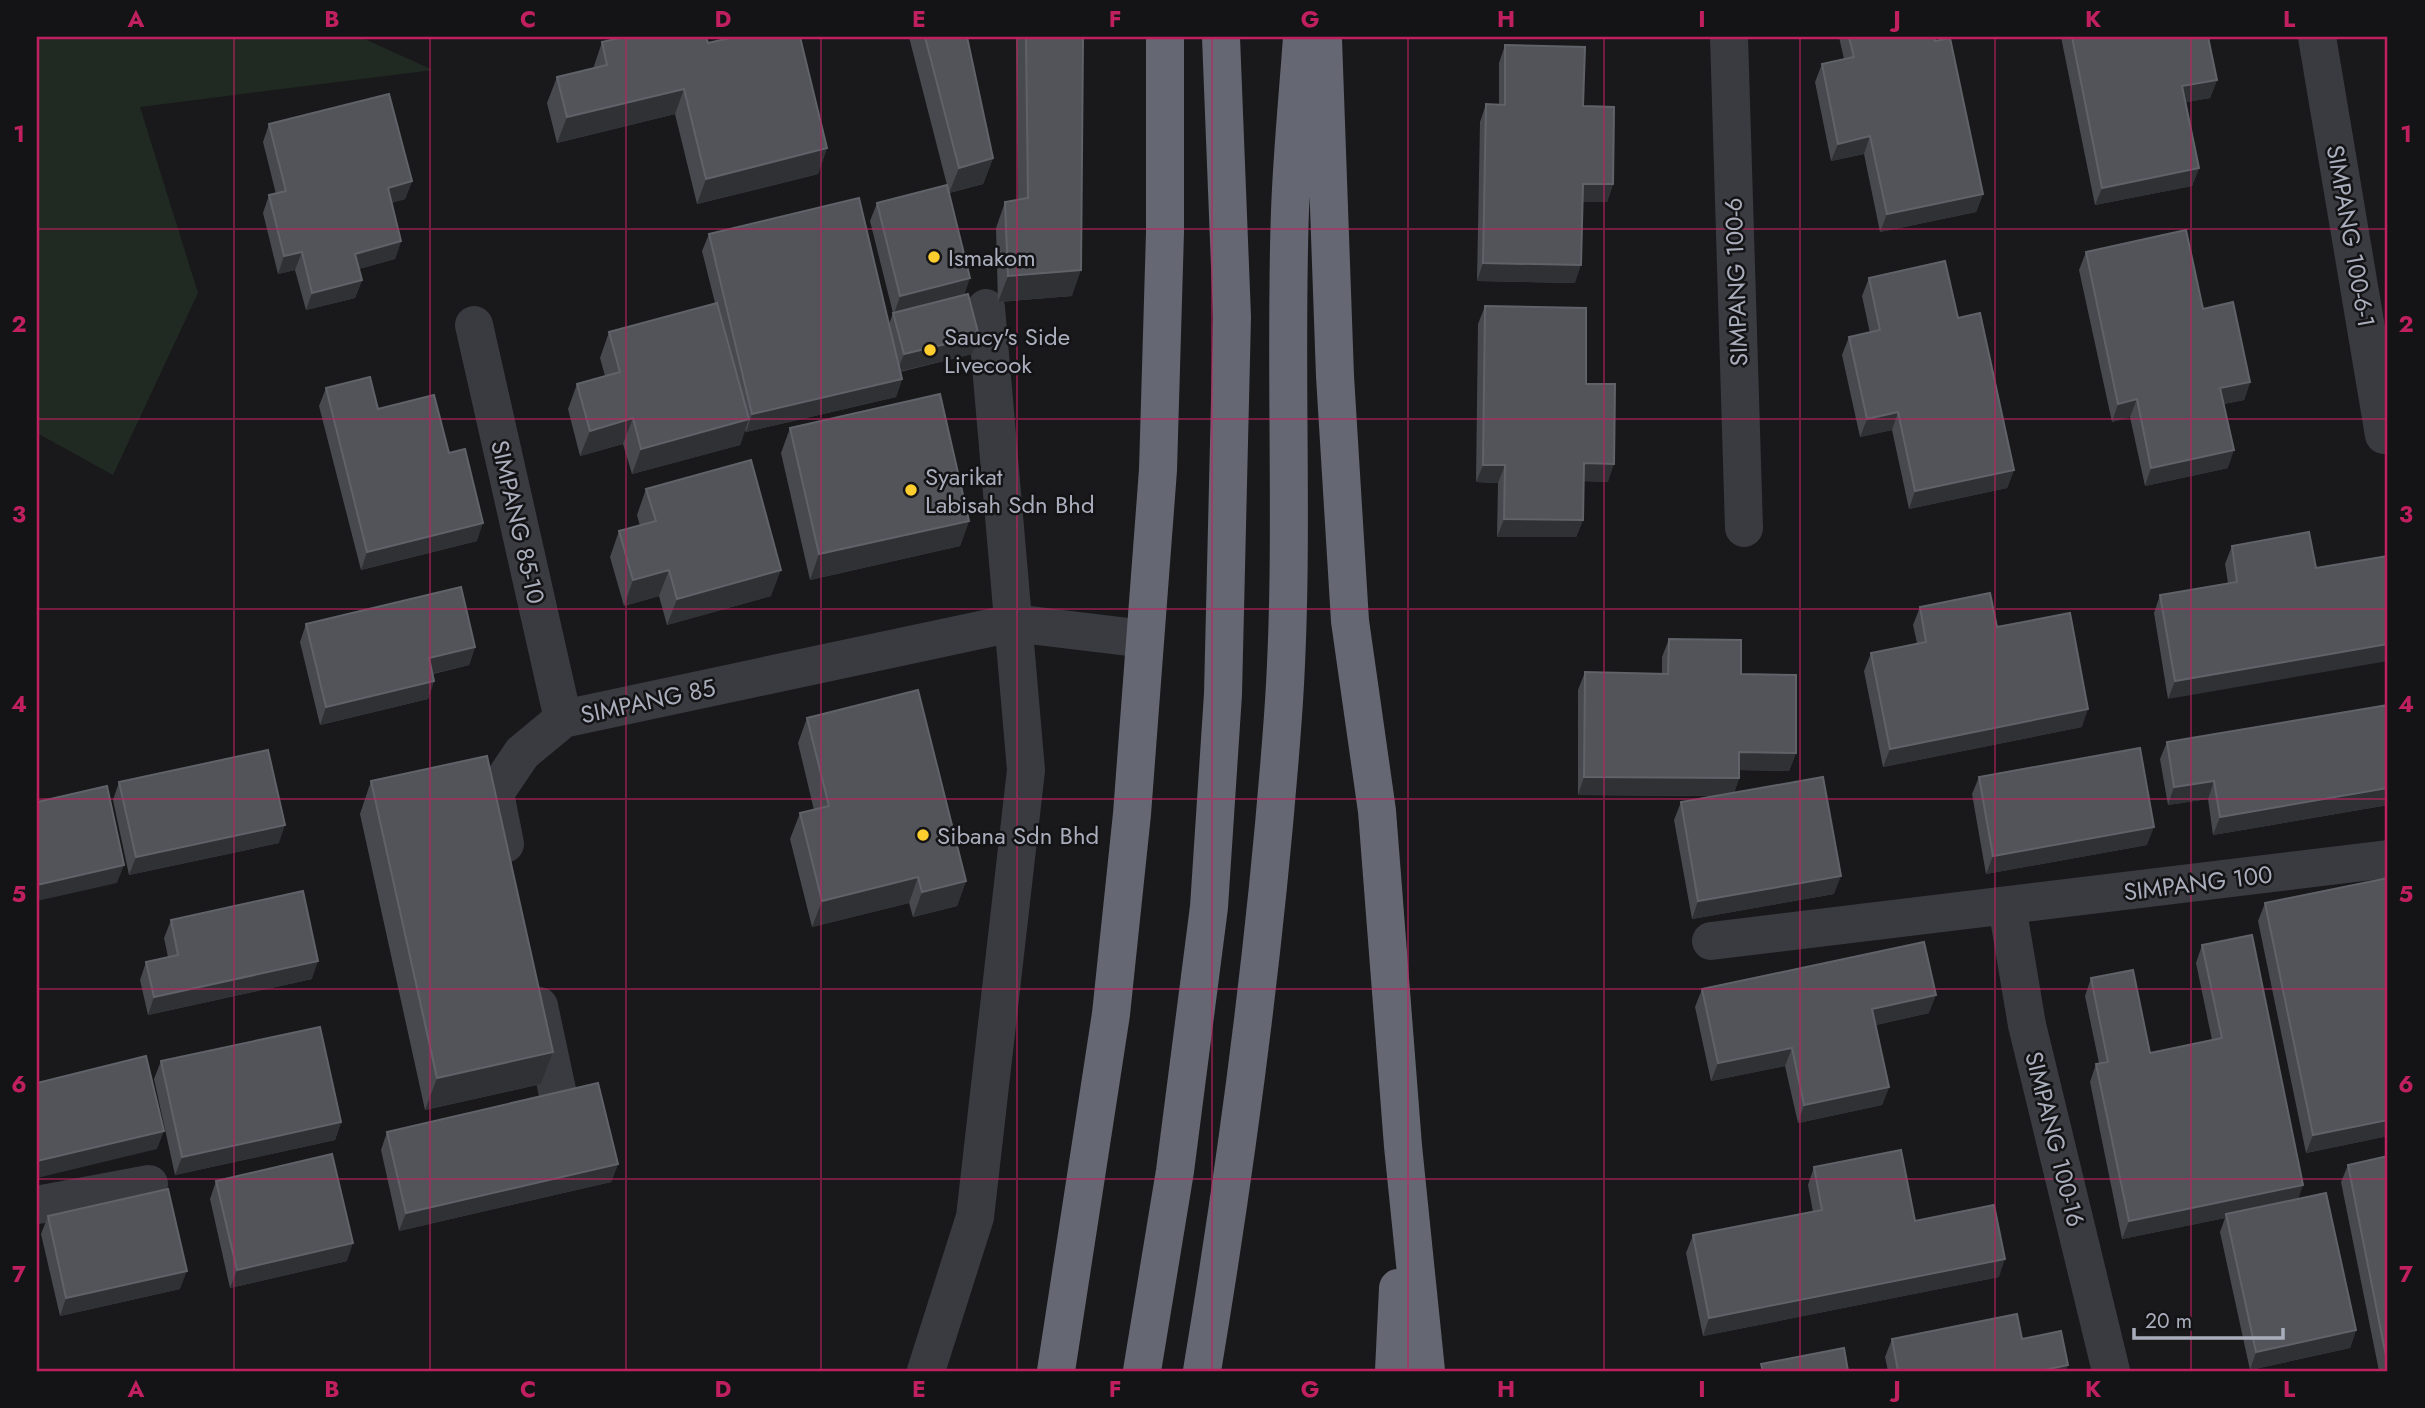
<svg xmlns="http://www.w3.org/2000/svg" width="2425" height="1408" font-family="Jost,sans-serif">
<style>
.green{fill:#202a22}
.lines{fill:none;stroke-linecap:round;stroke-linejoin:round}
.minor{stroke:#3a3a41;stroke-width:38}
.highway{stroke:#656772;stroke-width:38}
.wall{fill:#47494e}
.shaded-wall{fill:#303135}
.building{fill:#52545a;stroke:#606269;stroke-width:2}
.grid{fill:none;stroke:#c12060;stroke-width:2;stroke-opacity:0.55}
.poi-dot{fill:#fecd2e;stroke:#141416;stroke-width:2.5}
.labels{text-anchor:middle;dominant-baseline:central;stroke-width:5;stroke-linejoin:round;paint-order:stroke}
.street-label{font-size:24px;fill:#aaaebc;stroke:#141416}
.poi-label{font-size:24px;fill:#aaaebc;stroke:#141416;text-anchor:start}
.neatline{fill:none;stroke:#c12060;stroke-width:2.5}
.grid-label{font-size:23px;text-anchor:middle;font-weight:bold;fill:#c12060}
</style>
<rect width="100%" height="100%" fill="#19191b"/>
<path class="green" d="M37 37H360L433 70 140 107 198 293 113 475 37 433Z"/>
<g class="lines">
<path class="minor" d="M1729 37 1744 528
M2317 37 2384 435
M474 325 563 719
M505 844 495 793 522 753 563 719 1013 623 1145 639
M2007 906 2027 1025 2111 1371
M1711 941 2388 859
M539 1006 560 1104
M37 1205 149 1184
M926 1371 975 1217 1026 770 986 308"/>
<path class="highway" d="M1323 39 1335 376 1350 621 1377 811 1403 1146 1426 1371
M1056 1371 1111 1014 1132 814 1158 470 1165 232V37
M1142 1371 1175 1171 1209 907 1223 694 1232 317 1221 37
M1202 1371C1238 1155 1267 935 1283 716 1295 548 1284 379 1290 211 1292 153 1298 95 1302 37
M1394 1371 1398 1288"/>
</g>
<path class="wall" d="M909 37H967L993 158 983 184 949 193 972 354 900 372 902 379 896 397 746 432 745 430 740 445 632 474 623 444 580 456 568 409 577 384 605 376 600 358 609 332 715 303 702 251 709 234 889 324 893 313 870 221 877 203 947 185Z
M1016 37H1083L1072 296 998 302 996 228 1005 202 1018 200Z
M1839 37H1934L1983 194 1976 212 1880 232 1864 154 1831 161 1815 82 1822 64 1844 59Z
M2061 37H2208L2217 80 2210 98 2186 102 2199 168 2192 186 2095 205Z
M602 42 708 43 827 148 818 174 697 204 675 114 557 143 547 103 557 77 593 69Z
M1505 45 1583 106 1613 184 1607 202H1582L1575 283 1477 281 1480 122 1486 104 1499 105V63Z
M269 124 412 181 405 199 391 203 401 241 395 259 359 269 362 280 355 298 306 310 295 270 278 274 263 213 269 195 276 194 263 142Z
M2086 252 2203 309 2250 382 2244 400 2224 404 2228 468 2145 486 2130 417 2112 422 2079 270Z
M1869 278 1958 318 2014 470 2007 488 1909 509 1892 430 1860 437 1842 355 1849 337 1870 333 1862 296Z
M1485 306 1586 384 1608 482 1584 481 1583 520 1576 537H1497L1498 483 1476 482 1478 324Z
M326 388 378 409 477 541 361 570 319 406Z
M790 428 969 521 960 546 810 580 781 453Z
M646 489 771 596 667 625 659 596 624 606 610 557 619 531 640 526 637 515Z
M2309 532 2168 699 2154 613 2160 595 2228 583 2225 564 2232 546Z
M1920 607 1997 627 2082 727 1883 767 1864 671 1871 653 1917 643 1913 625Z
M306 624 475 647 469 665 433 674 434 681 428 699 320 725 300 642Z
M1669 639 1741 674 1796 753 1789 771 1739 770V778L1734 793 1834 894 1692 919 1674 820 1681 802 1716 796 1578 795V690L1585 672 1662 674V657Z
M2388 705V805L2213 835 2208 799 2168 805 2160 759 2167 742Z
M807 718 966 881 957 906 913 917 909 903 812 927 790 839 800 813 814 810 798 743Z
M1979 777 2147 845 1986 874 1972 794Z
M371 781 553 1052 541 1084 425 1110 360 814Z
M119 782 279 843 129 875 113 800Z
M2388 878V1136L2306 1153 2258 921 2265 903Z
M171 920 312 979 148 1015 140 980 146 962 168 957 164 938Z
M2202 945 2298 1199 2356 1330 2350 1348 2250 1370 2220 1232 2225 1218 2122 1239 2090 1082 2096 1064 2099 1063 2085 996 2091 978 2150 1053 2212 1040 2196 963Z
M1702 989 1929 1013 1876 1025 1889 1087 1882 1105 1798 1123 1785 1066 1711 1081 1695 1007Z
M161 1061 341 1122 335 1140 175 1175 154 1079Z
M387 1132 618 1164 611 1182 399 1231 381 1150Z
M2388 1156V1371H2379L2341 1182 2348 1165Z
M1814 1167 1915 1221 1999 1277 1703 1336 1686 1253 1693 1235 1813 1212 1808 1185Z
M216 1181 347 1261 230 1288 210 1199Z
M48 1216 180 1289 60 1316 41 1234Z
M1892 1339H2022L2066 1371H1888L1885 1357Z"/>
<path class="shaded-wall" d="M2217 80 2210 98 2176 104 2182 86Z
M684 89 675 114 557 143 567 117Z
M1870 136 1864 154 1831 161 1838 144Z
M827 148 818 174 697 204 706 179Z
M993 158 983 184 949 193 959 168Z
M2199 168 2192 186 2095 205 2102 188Z
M412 181 405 199 381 206 388 188Z
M1583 184H1613L1607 202H1576Z
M1983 194 1976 212 1880 232 1887 214Z
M401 241 395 259 348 272 355 254Z
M302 252 295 270 278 274 284 256Z
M1483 263 1581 265 1575 283 1477 281Z
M1081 270 1072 296 998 302 1008 276Z
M970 278 964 296 894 314 900 296Z
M362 280 355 298 306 310 312 293Z
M979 336 972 354 897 372 904 354Z
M902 379 896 397 746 432 752 414Z
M2250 382 2244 400 2214 406 2220 388Z
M2137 399 2130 417 2112 422 2118 404Z
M1898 412 1892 430 1860 437 1867 419Z
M633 418 623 444 580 456 590 431Z
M749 419 740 445 632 474 641 449Z
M2234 450 2228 468 2145 486 2151 468Z
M1584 463 1614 464 1608 482 1578 481Z
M1483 465H1505L1498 483 1476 482Z
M2014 470 2007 488 1909 509 1915 491Z
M1504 519 1583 520 1576 537H1497Z
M969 521 960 546 810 580 819 554Z
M483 523 477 541 361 570 367 552Z
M669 570 659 596 624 606 633 580Z
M781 570 771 596 667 625 677 599Z
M2388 644V661L2168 699 2175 681Z
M475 647 469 665 422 676 429 658Z
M434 681 428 699 320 725 326 707Z
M2088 709 2082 727 1883 767 1890 749Z
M1739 752 1796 753 1789 771 1733 770Z
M1584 777 1739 778 1733 796 1578 795Z
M2214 781 2208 799 2168 805 2174 787Z
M2388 788V805L2213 835 2220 817Z
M285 825 279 843 129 875 136 857Z
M2154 827 2147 845 1986 874 1993 856Z
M124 865 117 883 37 901V885Z
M1841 876 1834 894 1692 919 1698 901Z
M918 877 909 903 812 927 822 901Z
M966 881 957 906 913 917 922 892Z
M318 961 312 979 148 1015 154 997Z
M1936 995 1929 1013 1866 1027 1872 1009Z
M1792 1048 1785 1066 1711 1081 1718 1063Z
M553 1052 541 1084 425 1110 437 1078Z
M1889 1087 1882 1105 1798 1123 1804 1105Z
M2388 1120V1136L2306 1153 2313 1135Z
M341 1122 335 1140 175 1175 182 1157Z
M164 1131 157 1149 37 1178V1161Z
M618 1164 611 1182 399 1231 406 1213Z
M2303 1185 2297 1203 2226 1214 2225 1218 2122 1239 2129 1221Z
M353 1243 347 1261 230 1288 237 1270Z
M2005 1259 1999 1277 1703 1336 1709 1318Z
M187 1271 180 1289 60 1316 66 1298Z
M2356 1330 2350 1348 2250 1370 2256 1352Z
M2068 1365 2066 1371H2040Z"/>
<path class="building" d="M624 37H706L708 43 734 37H800L827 148 706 179 684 89 567 117 557 77 607 65 602 42Z
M925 37H967L993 158 959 168Z
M1026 37H1083L1081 270 1008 276 1005 202 1028 198Z
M1849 37H1934L1935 41 1950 38 1983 194 1887 214 1870 136 1838 144 1822 64 1854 57Z
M2072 37H2208L2217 80 2182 86 2199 168 2102 188Z
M1505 45 1585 47 1583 106 1614 107 1613 184H1583L1581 265 1483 263 1486 104 1505 105Z
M389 94 412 181 388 188 401 241 355 254 362 280 312 293 302 252 284 256 269 195 286 191 269 124Z
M947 185 970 278 900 296 877 203Z
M859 198 902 379 752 414 709 234Z
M2186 230 2203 309 2233 302 2250 382 2220 388 2234 450 2151 468 2137 399 2118 404 2086 252Z
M1945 261 1958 318 1980 313 2014 470 1915 491 1898 412 1867 419 1849 337 1880 330 1869 278Z
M968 294 979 336 904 354 893 313Z
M717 303 749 419 641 449 633 418 590 431 577 384 620 372 609 332Z
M1485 306 1586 308V384H1615L1614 464 1584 463 1583 520 1504 519 1505 465H1483Z
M370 377 378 409 434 395 449 453 465 449 483 523 367 552 326 388Z
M940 394 969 521 819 554 790 428Z
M751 460 781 570 677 599 669 570 633 580 619 531 656 521 646 489Z
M2309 532 2316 568 2388 556V644L2175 681 2160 595 2237 582 2232 546Z
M461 587 475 647 429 658 434 681 326 707 306 624Z
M1990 593 1997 627 2070 613 2088 709 1890 749 1871 653 1926 642 1920 607Z
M1669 639 1741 640V674L1796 675V753L1739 752V778L1584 777 1585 672 1668 674Z
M918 690 966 881 922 892 918 877 822 901 800 813 829 806 807 718Z
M2388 705V788L2220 817 2214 781 2174 787 2167 742Z
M2140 748 2154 827 1993 856 1979 777Z
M268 750 285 825 136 857 119 782Z
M487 756 553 1052 437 1078 371 781Z
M1823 777 1841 876 1698 901 1681 802Z
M107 786 124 865 37 885V802Z
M2388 878V1120L2313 1135 2265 903Z
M303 891 318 961 154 997 146 962 178 955 171 920Z
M2252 935 2303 1185 2129 1221 2096 1064 2108 1062 2091 978 2133 970 2150 1053 2222 1038 2202 945Z
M1924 942 1936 995 1872 1009 1889 1087 1804 1105 1792 1048 1718 1063 1702 989Z
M320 1027 341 1122 182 1157 161 1061Z
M146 1056 164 1131 37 1161V1083Z
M598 1083 618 1164 406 1213 387 1132Z
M1901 1150 1915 1221 1994 1205 2005 1259 1709 1318 1693 1235 1822 1210 1814 1167Z
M332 1154 353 1243 237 1270 216 1181Z
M2388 1156V1366L2348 1165Z
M168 1189 187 1271 66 1298 48 1216Z
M2326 1193 2356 1330 2256 1352 2226 1214Z
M2017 1314 2022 1339 2061 1331 2068 1365 2040 1371H1898L1892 1339Z
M1844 1348 1848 1371H1763L1761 1364Z"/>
<path class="grid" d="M234 37V1371M430 37V1371M626 37V1371M821 37V1371M1017 37V1371M1212 37V1371M1408 37V1371M1604 37V1371M1800 37V1371M1995 37V1371M2191 37V1371M37 229H2388M37 419H2388M37 609H2388M37 799H2388M37 989H2388M37 1179H2388"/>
<g class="poi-dot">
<circle cx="934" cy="257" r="7"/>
<circle cx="930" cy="350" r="7"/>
<circle cx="911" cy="490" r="7"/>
<circle cx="923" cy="835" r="7"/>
</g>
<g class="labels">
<g class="street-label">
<text transform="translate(2351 236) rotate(80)">SIMPANG 100-6-1</text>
<text transform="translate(1736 282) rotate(-92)">SIMPANG 100-6</text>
<text transform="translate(518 522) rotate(77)">SIMPANG 85-10</text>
<text transform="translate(648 701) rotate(-12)">SIMPANG 85</text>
<text transform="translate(2198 883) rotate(-7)">SIMPANG 100</text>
<text transform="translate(2055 1139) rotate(76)">SIMPANG 100-16</text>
</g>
<g class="poi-label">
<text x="948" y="257">Ismakom</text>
<text x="944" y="336">Saucy's Side<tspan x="944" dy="28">Livecook</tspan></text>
<text x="925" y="476">Syarikat<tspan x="925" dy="28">Labisah Sdn Bhd</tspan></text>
<text x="937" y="835">Sibana Sdn Bhd</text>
</g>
</g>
<rect width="2425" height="1408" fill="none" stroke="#141416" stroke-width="77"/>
<path d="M2134 1328v10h149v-10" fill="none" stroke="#aaaebc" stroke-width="3.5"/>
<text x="2145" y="1328" font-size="21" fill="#aaaebc" stroke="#141416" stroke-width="5" paint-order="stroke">20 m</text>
<rect x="38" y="38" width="2348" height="1332" class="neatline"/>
<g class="grid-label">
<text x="136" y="27">A</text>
<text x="332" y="27">B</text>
<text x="528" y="27">C</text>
<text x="723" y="27">D</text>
<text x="919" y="27">E</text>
<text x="1115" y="27">F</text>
<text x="1310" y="27">G</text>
<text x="1506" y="27">H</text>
<text x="1702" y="27">I</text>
<text x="1897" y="27">J</text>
<text x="2093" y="27">K</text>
<text x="2289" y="27">L</text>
<text x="19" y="142">1</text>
<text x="2406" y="142">1</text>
<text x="19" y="332">2</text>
<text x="2406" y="332">2</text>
<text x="19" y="522">3</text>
<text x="2406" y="522">3</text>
<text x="19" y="712">4</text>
<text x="2406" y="712">4</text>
<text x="19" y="902">5</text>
<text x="2406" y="902">5</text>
<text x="19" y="1092">6</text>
<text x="2406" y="1092">6</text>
<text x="19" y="1282">7</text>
<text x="2406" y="1282">7</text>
<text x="136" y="1397">A</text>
<text x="332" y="1397">B</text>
<text x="528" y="1397">C</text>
<text x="723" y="1397">D</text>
<text x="919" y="1397">E</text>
<text x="1115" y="1397">F</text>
<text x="1310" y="1397">G</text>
<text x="1506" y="1397">H</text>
<text x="1702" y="1397">I</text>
<text x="1897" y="1397">J</text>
<text x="2093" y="1397">K</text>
<text x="2289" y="1397">L</text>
</g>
</svg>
